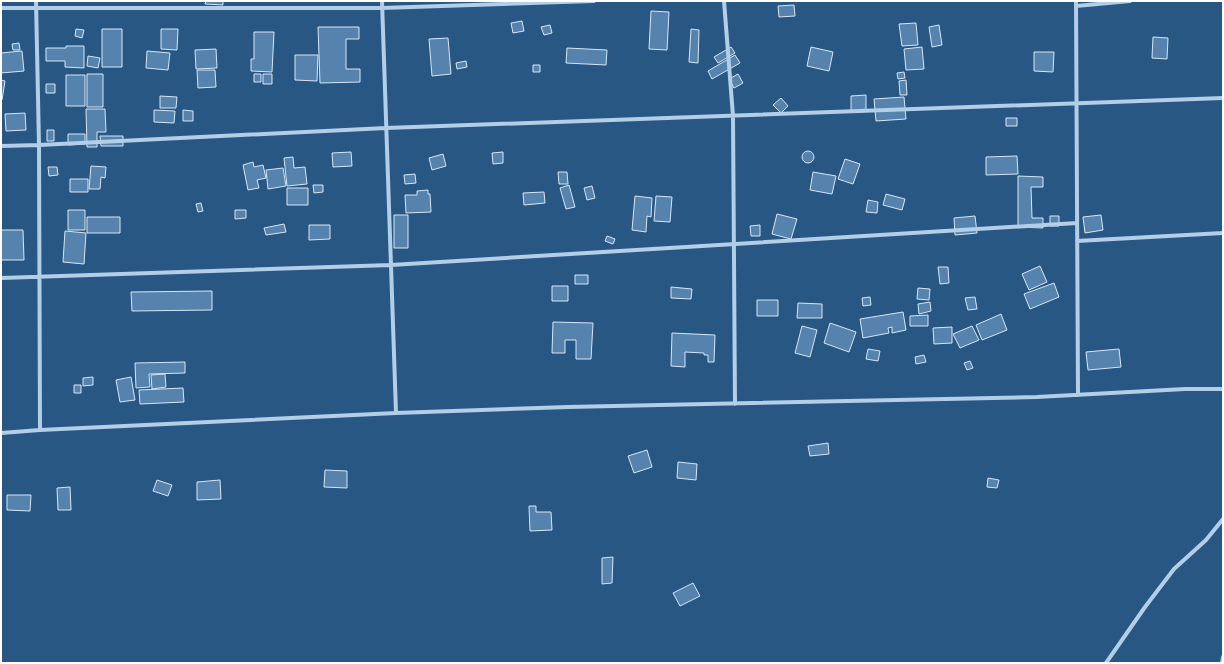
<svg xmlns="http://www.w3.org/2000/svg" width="1224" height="664" font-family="'Open Sans',sans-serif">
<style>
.building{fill:#5583ae;stroke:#d6e7f6}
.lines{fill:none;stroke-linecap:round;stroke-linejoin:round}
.street{stroke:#b3cee7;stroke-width:4}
</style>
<rect width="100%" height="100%" fill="#285784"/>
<path class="building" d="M206 1H223V5L205 4Z
M794 5 795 16 779 17 778 6Z
M651 11 669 12 667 50 649 49Z
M522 21 524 31 513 33 511 23Z
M916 23 918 45 902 46 899 24Z
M550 25 552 33 544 35 541 27Z
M939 25 942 45 932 47 929 27Z
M318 27H359V39H346V69H360V82L320 83Z
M76 29 84 30 82 38 75 36Z
M102 29H122V67H102Z
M161 29H178L177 50 161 49Z
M691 29 699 30 698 63 689 62Z
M254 32H274L272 72 251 71V59H254Z
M1153 37 1168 38 1167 59 1152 58Z
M448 38 451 74 432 76 429 39Z
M19 43 20 50H13L12 44Z
M66 46H84V68L65 67V61H46V48H66Z
M731 47 735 53 718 63 714 57Z
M811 47 833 52 829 71 807 66Z
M922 47 924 69 906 70 904 49Z
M567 48 607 50 606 65 566 63Z
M216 49 217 68 196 69 195 50Z
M22 51 24 71 1 73V53Z
M147 51 170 53 168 70 146 68Z
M1034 52H1054L1053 72 1034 71Z
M295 55H318L317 81 295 80Z
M735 55 740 63 712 79 708 71Z
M88 56 100 58 98 68 87 66Z
M466 61 467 67 457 69 456 63Z
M533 65H540V72H533Z
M197 70H215L216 87 198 88Z
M904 72 905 78 898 79 897 73Z
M87 74H103V107H87Z
M254 74H261V82H254Z
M263 74H272V84H263Z
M738 74 743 83 734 88 729 79Z
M66 75H85V106H66Z
M1 80 5 81 2 100 1 99Z
M906 80 907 95H900L899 81Z
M46 84H55V93H46Z
M866 95V110L851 111V96Z
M160 96 177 97 176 108H160Z
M904 97 906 119 876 121 874 99Z
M781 98 788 106 781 113 773 105Z
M86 109H105L106 132H97V147H87Z
M154 110 175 111 174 123 154 122Z
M183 110 193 111V121H183Z
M25 113 26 130 6 131 5 114Z
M1006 118H1017V126H1006Z
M47 130H54V141H47Z
M68 134H85V144L68 145Z
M100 136H123V146H101Z
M802 157a6 6 0 1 1 12 0a6 6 0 1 1-12 0Z
M351 152 352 166 333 167 332 153Z
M503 152V163L493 164 492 153Z
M443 154 446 166 432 170 429 158Z
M1017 156 1018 174 986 175V157Z
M293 157 294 168 305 167 307 184 287 186 284 158Z
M845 159 860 164 853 184 838 179Z
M253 162 254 167 263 165 266 178 257 180 259 188 248 190 243 165Z
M91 166 106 167 105 178 101 177 100 189H89Z
M48 167H57L58 175 49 176Z
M283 168 286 186 268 189 266 170Z
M558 172H567L568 184H559Z
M813 172 836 176 832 194 810 190Z
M415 174 416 183 405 184 404 175Z
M1018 176 1043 177V187H1031L1032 218H1043V228L1018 227Z
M70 179H88V192H70Z
M313 185H323V192L314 193Z
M569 185 575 207 566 209 560 188Z
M592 186 595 198 587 200 584 188Z
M287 188H308V205H287Z
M428 190V194H430L431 212 406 213 405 195H417V191Z
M544 192 545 203 524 205 523 193Z
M886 194 905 199 902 210 883 205Z
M635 196 652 198 651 217 647 216 646 232 632 230Z
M656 196 672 197 670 222 654 221Z
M868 200 878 202 877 213 866 212Z
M201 203 203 211 198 212 196 204Z
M68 210H85V230H68Z
M235 210H246V218L235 219Z
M777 214 797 219 791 239 772 234Z
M394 215H408V248H394Z
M1101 215 1103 230 1085 233 1083 217Z
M975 216 977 233 955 235 954 218Z
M1050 216H1059V226H1050Z
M87 217H120V233H87Z
M284 224 286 232 266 235 264 228Z
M309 225H330V239L309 240Z
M760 225V236H751L750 226Z
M1 230H23L24 260H1Z
M65 231 86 233 84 264 63 262Z
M607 236 615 239 613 244 605 241Z
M1040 266 1047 282 1029 290 1022 274Z
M938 267H948L949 283 940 284Z
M575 275H588V284H575Z
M1054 283 1059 297 1030 309 1024 294Z
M552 286H568V301H552Z
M671 287 692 289 691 299 671 298Z
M918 288 930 289 929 300 917 299Z
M212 291V310L132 311 131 292Z
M870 297 871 305 863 306 862 298Z
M975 297 977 309 968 310 965 298Z
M757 300H778V316H757Z
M930 302 931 311 919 314 918 304Z
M798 303 822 304V318H797Z
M903 312 906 330 892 333V327L888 328 889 333 863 338 860 319Z
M1001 314 1007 330 982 340 976 325Z
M928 315V326H910V316Z
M553 322 593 323 591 359H576V340H565V353H552Z
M830 323 856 332 849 352 824 343Z
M802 326 817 330 810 357 795 353Z
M972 326 979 340 960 348 953 334Z
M952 327V343L934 344 933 328Z
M672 333 715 335 714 362H708V355H704V353L685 352V367L671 366Z
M868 349 880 351 878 361 866 359Z
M1119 349 1121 367 1088 370 1086 352Z
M924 355 926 362 916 364 915 357Z
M970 361 973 368 967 370 964 363Z
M185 362V373L149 374 150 387 136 388 135 363Z
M165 374 166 387 152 389 151 375Z
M93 377V385L83 386V378Z
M131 377 135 400 120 402 116 380Z
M74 385H81V393H74Z
M183 388 184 402 140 404 139 390Z
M828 443 829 454 810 456 808 446Z
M647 450 652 467 634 473 628 456Z
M678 462 697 464 696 480 677 478Z
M325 470 347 471V488L324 487Z
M988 478 999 480 997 488 987 487Z
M157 480 172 485 168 496 153 491Z
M220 480 221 499 197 500V482Z
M70 487 71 510H58L57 488Z
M7 495H31L30 511 7 510Z
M529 506H536V512H551L552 530 530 531Z
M613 557 612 583 602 584V558Z
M693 583 700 596 680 606 673 593Z"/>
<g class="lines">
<path class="street" d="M36 1 39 145 40 430
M382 1 396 413
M724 1 733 116 735 404
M1076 1 1078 395
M1076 6 1130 1
M1 8H382L594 1
M1 146 39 145 386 128 1223 98
M1077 241 1223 233
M1 278 391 265 1077 223
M1 433 40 430 396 413 568 407 1037 397 1185 389H1223
M1106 663 1145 607 1174 569 1206 540 1223 519
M1222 663 1223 657"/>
</g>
<rect width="1224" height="664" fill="none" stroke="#ffffff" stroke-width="4"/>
</svg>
